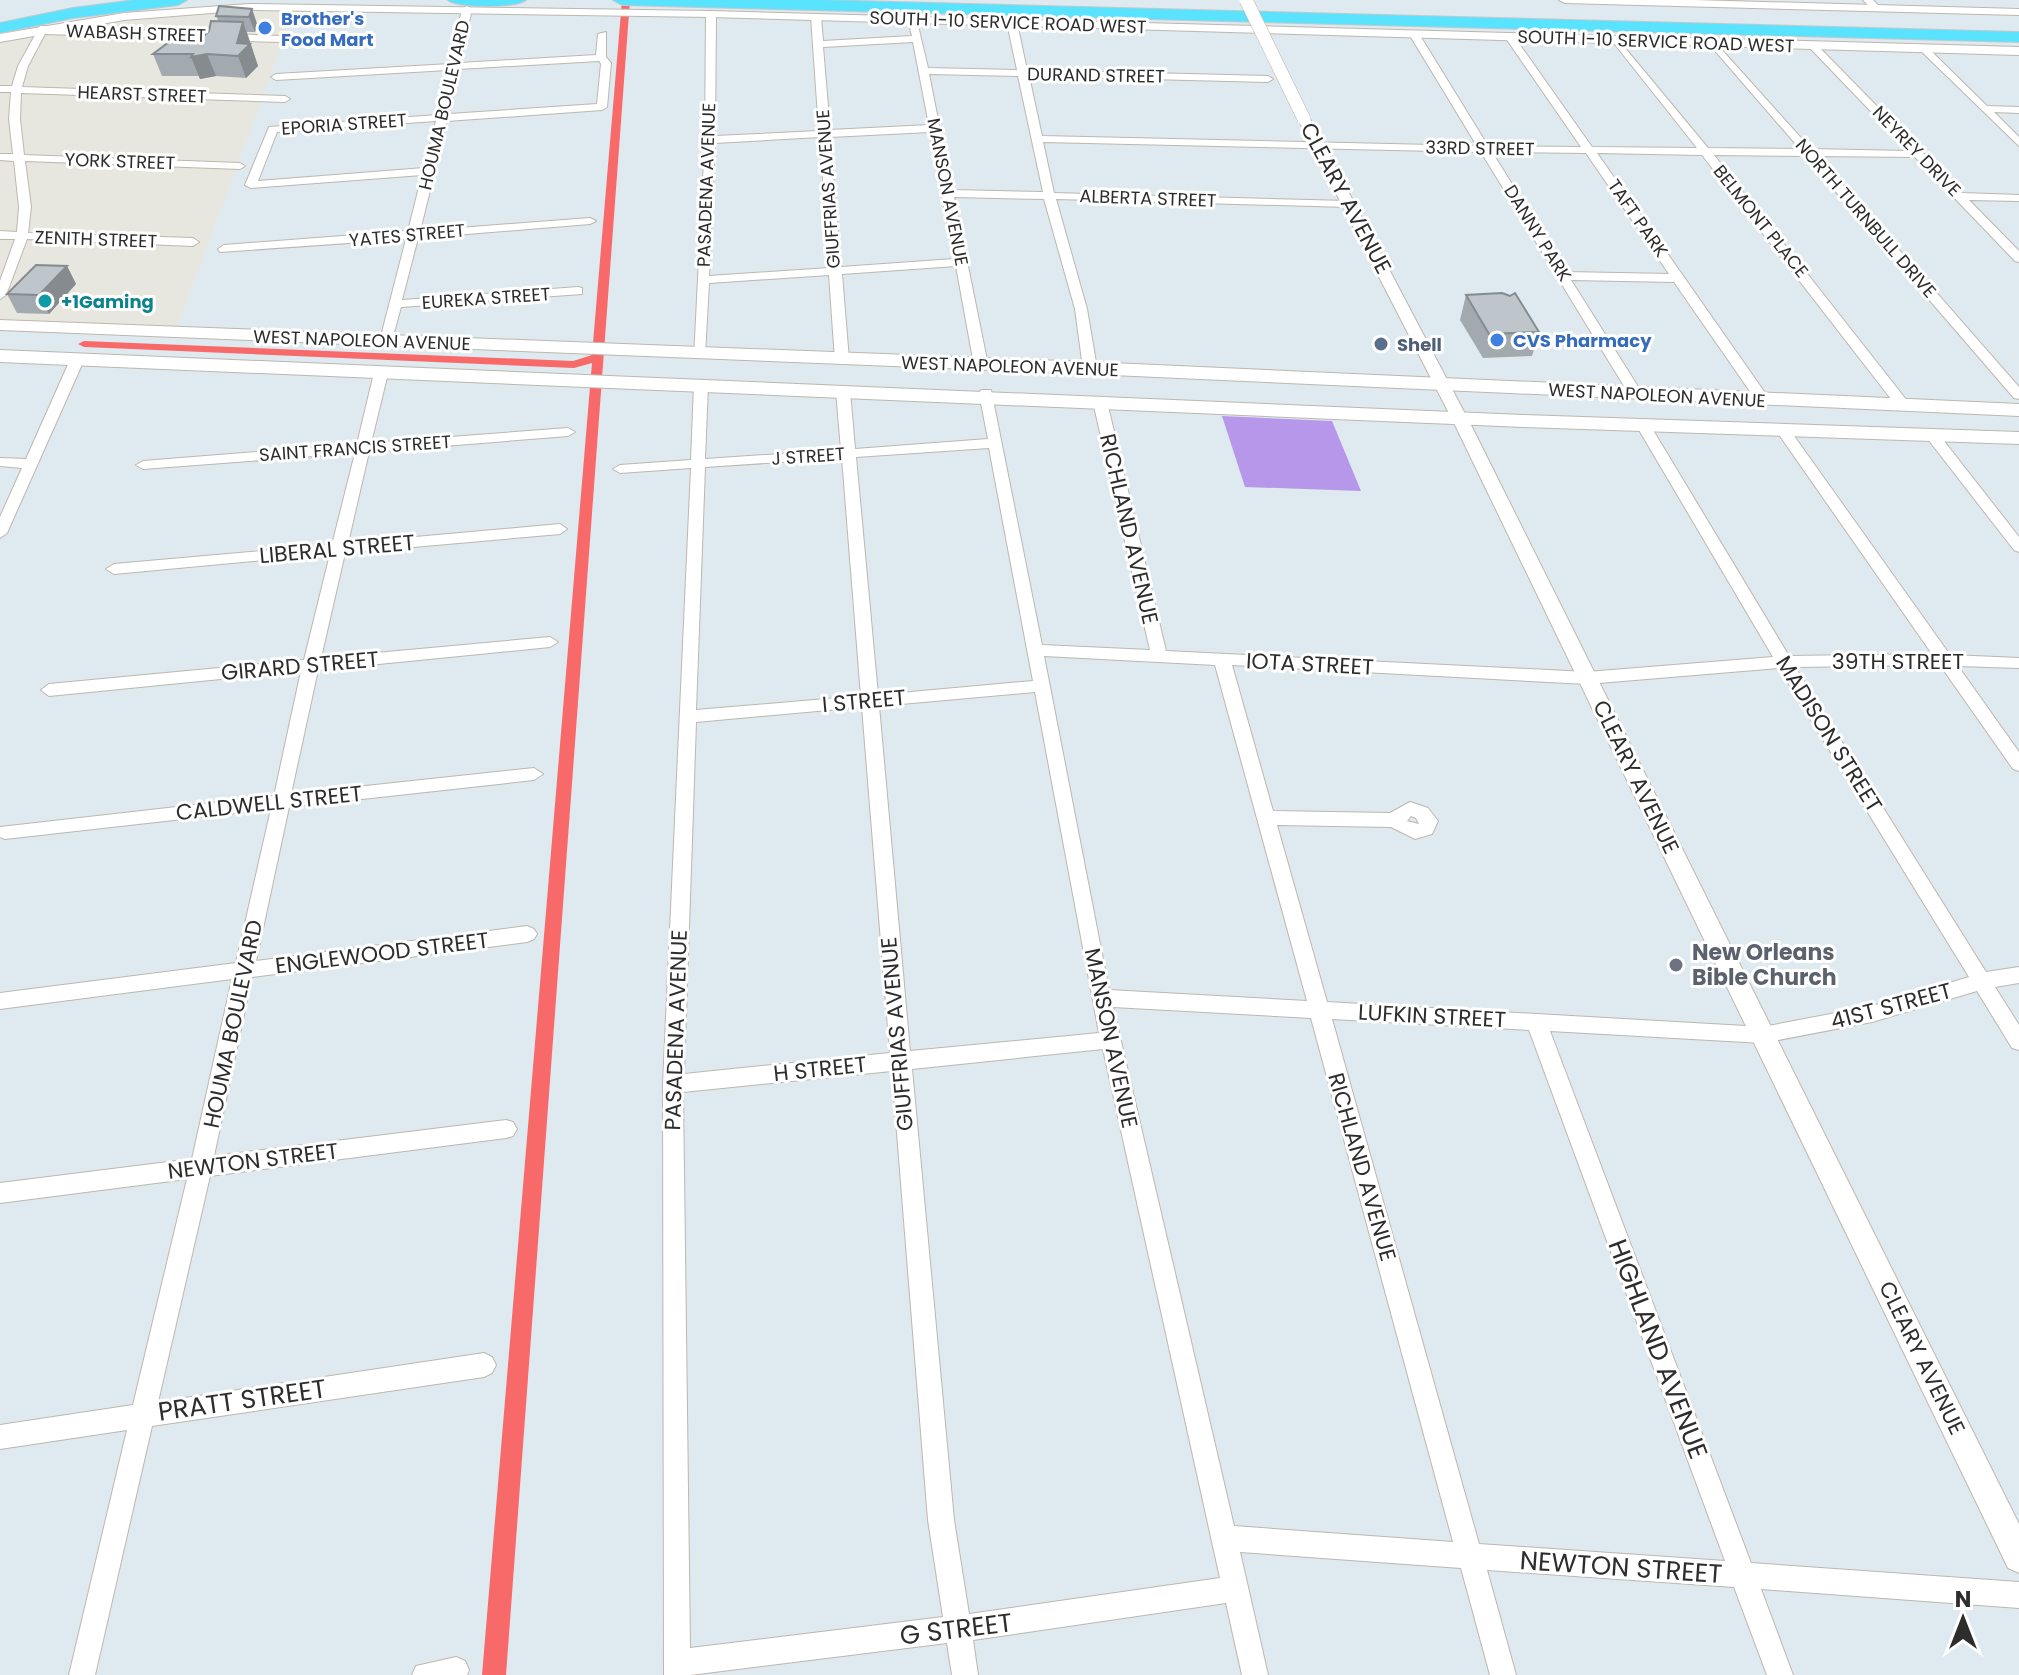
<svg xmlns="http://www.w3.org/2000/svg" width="2019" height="1675" font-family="Poppins,sans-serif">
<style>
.industrial{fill:#e7e7df}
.green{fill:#b797e9}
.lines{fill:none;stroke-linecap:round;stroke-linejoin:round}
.canal{fill:#f86a6a;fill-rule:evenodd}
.minor-casing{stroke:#bdb7ae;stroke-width:2}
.tertiary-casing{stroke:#bdb7ae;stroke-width:2}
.secondary-casing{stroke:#bdb7ae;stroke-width:2}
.motorway-casing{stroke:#c8c8c8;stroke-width:2}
.minor{fill:#fff;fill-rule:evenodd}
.tertiary{fill:#fff;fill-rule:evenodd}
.secondary{fill:#fff;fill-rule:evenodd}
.motorway{fill:#59e3ff;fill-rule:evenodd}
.tertiary-bridge-casing{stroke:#bdb7ae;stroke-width:14;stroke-linecap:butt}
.tertiary-bridge{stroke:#fff;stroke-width:13}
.wall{fill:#a3aaaf}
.shaded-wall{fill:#858b8e}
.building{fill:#bec6cb;stroke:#858b8e;stroke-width:2}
.shop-dot{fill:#3f7fe0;stroke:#fff;stroke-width:3}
.culture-dot{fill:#0f9aa8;stroke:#fff;stroke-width:3}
.service-dot{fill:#5c6f8a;stroke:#fff;stroke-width:3}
.worship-dot{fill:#6b7280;stroke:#fff;stroke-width:3}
.labels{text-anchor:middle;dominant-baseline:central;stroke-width:6;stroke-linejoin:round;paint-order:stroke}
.far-shop-label{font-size:18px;font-weight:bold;fill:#366cbe;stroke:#fff;text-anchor:start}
.far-street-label{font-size:18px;fill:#2d2d2d;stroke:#fff}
.far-culture-label{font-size:18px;font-weight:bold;fill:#0d838f;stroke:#fff;text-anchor:start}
.far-service-label{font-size:18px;font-weight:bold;fill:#4e5e75;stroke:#fff;text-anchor:start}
.street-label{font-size:22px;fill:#2d2d2d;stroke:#fff}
.worship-label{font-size:22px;font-weight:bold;fill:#5b616d;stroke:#fff;text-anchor:start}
.near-street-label{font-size:26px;fill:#2d2d2d;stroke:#fff}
</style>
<rect width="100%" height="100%" fill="#deeaef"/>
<path class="industrial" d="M205 9H295L177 328 0 321V39L33 32Z"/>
<path class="green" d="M1222 416 1332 421 1361 491 1245 487Z"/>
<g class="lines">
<path class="canal" d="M622 0H630L506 1675H482L592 363 574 368 84 347 78 344 84 341 573 361 592 355Z"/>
<defs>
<path id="minor" d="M1863 0H1873L1882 9 1874 11Z
M467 6 472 9 460 63 596 55 598 34 606 32V57L611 63 607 107 602 110 447 121 420 231 590 218 596 221 590 224 418 238 402 300 578 287 582 288V294L401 307 392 340 386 344 380 340 406 239 220 252 218 249 224 245 408 231 422 175 251 188 245 185 269 127 438 115 448 70 276 80 271 77 276 74 450 64 462 9ZM599 61 601 64 597 104 449 114 458 69ZM436 121 424 168 258 181 277 132Z
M711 11 716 14 715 136 819 131 811 17 816 14 821 17 823 41 912 36 908 19 916 17 928 68 1017 70 1007 23 1012 20 1017 23 1027 70 1268 76 1273 79 1268 82 1029 76 1042 136 1477 146 1409 34 1414 31 1419 34 1488 146 1581 147 1505 37 1510 34 1513 35 1592 147 1697 148 1613 42V38L1616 37 1708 148 1800 149 1710 45 1708 43 1713 40 1811 149 1909 151 1808 46 1816 44 1962 193 2019 195V201L1969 200 2019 251V262L2015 261 1915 157 1817 156 2019 387V399L2014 398 1805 156 1714 155 1908 402V408H1898L1702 155 1597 153 1770 400 1768 403H1758L1674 282 1571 280 1642 393 1640 396H1630L1481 152 1043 142 1054 193 1348 201 1354 204 1348 207 1056 199 1087 309 1097 368 1090 372 1083 368 1075 309 1044 199 954 197 988 365 986 368 974 365 956 266 842 274 849 360 842 364 835 360 829 275 709 283 705 355 694 358 705 140 706 14ZM913 42 929 125 830 130 823 47ZM929 74 1018 76 1043 192 952 190ZM930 132 954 259 841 267 830 137ZM820 137 829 268 709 276 715 143ZM1492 152 1586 153 1669 274 1567 272Z
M40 26 279 36 284 39 279 42 45 34 28 66 22 87 285 96 290 99 285 102 21 93 20 119 24 155 240 163 245 166 240 169 25 161 31 207 28 233 193 238 199 242 193 246 27 239 6 295 0 299V281L15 239H0V231L17 232 19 207 14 161 0 160V154H13L9 119 11 92H0V86H12L18 66Z
M1921 47H1927L1987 106 2019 107V113L1994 112 2019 137V146L1921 51Z
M77 356 84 360 7 533 0 538V517L22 468 0 466V458L26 459 70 360Z
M381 369 388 373 371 443 568 428 575 432 568 436 369 452 348 543 560 524 567 529 560 534 345 553 321 658 550 637 558 642 550 647 318 670 291 794 534 768 543 774 534 780 289 807 256 961 527 926 534 929 537 934 534 939 527 942 252 977 214 1156 506 1120 513 1122 517 1129 513 1136 506 1138 210 1176 158 1402 484 1353 492 1357 496 1365 492 1373 484 1377 152 1426 95 1675H69L127 1430 0 1449V1425L133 1405 187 1179 0 1203V1183L192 1159 232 979 0 1009V993L236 963 271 809 5 839 0 837V827L274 796 301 671 49 696 41 690 49 684 304 660 330 554 114 574 106 569 114 564 332 545 355 453 143 469 136 465 143 461 357 444 374 373Z
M701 381 708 385 705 459 841 450 836 391 843 387 850 391 855 449 988 439 979 393 981 390H991L1042 645 1150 650 1093 402 1100 398 1107 402 1166 651 1587 672 1773 657 1636 425 1643 421 1650 425 1789 656 1932 654 1775 429 1777 426H1787L1950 655 2019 658V668L1958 666 2019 752V771L2013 769 1940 665 1795 667 1986 972 2019 967V983L1995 987 2019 1025V1050L2012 1048 1977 991 1872 1022 1763 1043 1550 1031 1751 1563 2019 1582V1608L1761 1589 1793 1675H1767L1734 1587 1487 1570 1516 1675H1490L1461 1568 1240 1552 1268 1675H1242L1226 1603 973 1640 978 1675H952L947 1643 690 1675H664L663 1084 691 468 620 473 613 469 620 465 691 460 694 385ZM989 448 1033 681 878 695 856 457ZM842 458 861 696 696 710 705 467ZM1044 656 1215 665 1307 1001 1109 990ZM1232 665 1587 684 1779 668 1969 977 1872 1006 1763 1027 1327 1002 1277 825 1391 827 1415 839 1432 834 1438 821 1428 808 1410 802 1390 813 1273 811ZM1035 692 1099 1033 910 1051 879 706ZM862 707 890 1053 684 1074 696 722ZM1411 816 1416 818 1419 824 1407 821ZM1113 1007 1311 1018 1453 1542 1234 1526ZM1332 1019 1529 1030 1725 1561 1479 1544ZM1103 1049 1220 1578 969 1614 954 1520 912 1069ZM892 1071 928 1520 943 1617 690 1648 683 1092Z
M1932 431 1937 432 2019 537V552L2014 550 1927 438 1925 435Z
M456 1657 465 1661 469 1670 467 1675H412L416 1666Z"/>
<path id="tertiary" d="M1559 0H1694L2019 9V15L1565 3Z
M249 4 711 11 2019 47V55L711 17 249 10 124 20 0 42V34L124 13Z
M1299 116 1310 119 1472 427 2019 1524V1573L2008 1568 1456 427 1298 119Z"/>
<path id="secondary" d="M0 320 1090 362 2019 404V416L1090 374 0 330Z
M0 350 1523 415 2019 432V444L1523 427 0 362Z"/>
<path id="motorway" d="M135 0H187L178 5 73 18 0 33V23L73 8Z
M448 0H526C516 8 458 8 448 0Z
M613 0H821L2019 32V42L622 5Z"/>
</defs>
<use href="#minor" class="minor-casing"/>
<use href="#tertiary" class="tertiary-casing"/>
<use href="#secondary" class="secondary-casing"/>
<use href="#motorway" class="motorway-casing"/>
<use href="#minor" class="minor"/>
<use href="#tertiary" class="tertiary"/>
<use href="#secondary" class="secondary"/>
<use href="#motorway" class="motorway"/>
<defs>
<path id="tertiary-bridge" d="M1246 0 1304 119"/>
</defs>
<use href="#tertiary-bridge" class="tertiary-bridge-casing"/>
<use href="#tertiary-bridge" class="tertiary-bridge"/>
</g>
<path class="wall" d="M252 9 257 24 255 32H247L258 66 246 78 216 76 200 79 199 76H162L153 54 198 42 219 22 216 16Z
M67 266 76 284 49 314 17 313 7 294Z
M1466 295 1539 332 1532 356 1483 358 1460 320Z"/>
<path class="shaded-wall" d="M252 9 257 24 255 32 249 17Z
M243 22 258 66 246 78 238 56 237 43Z
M207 54 216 76 200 79 191 57Z
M67 266 76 284 49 314 39 295Z"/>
<path class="building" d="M219 6 252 9 249 17 216 16Z
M211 21 243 22 237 43 250 44 238 56 207 54 191 57 193 54H153L169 42H198L209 31Z
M36 265 67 266 39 295 7 294Z
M1502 293 1510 296 1515 293 1539 332 1489 334 1466 295Z"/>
<g class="shop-dot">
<circle cx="265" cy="28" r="8"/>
<circle cx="1497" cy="340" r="8"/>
</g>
<circle class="culture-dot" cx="45" cy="301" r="8"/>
<circle class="service-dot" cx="1381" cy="344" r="8"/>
<circle class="worship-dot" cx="1676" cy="965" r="8"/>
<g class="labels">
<g class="far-shop-label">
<text x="281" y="18">Brother's<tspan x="281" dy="21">Food Mart</tspan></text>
<text x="1513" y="340">CVS Pharmacy</text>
</g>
<g class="far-street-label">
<text transform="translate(1008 22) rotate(2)">SOUTH I-10 SERVICE ROAD WEST</text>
<text transform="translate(136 33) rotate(2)">WABASH STREET</text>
<text transform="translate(1656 41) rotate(2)">SOUTH I-10 SERVICE ROAD WEST</text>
<text transform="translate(1096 75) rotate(1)">DURAND STREET</text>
<text transform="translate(142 94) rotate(2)">HEARST STREET</text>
<text transform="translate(444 105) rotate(-77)">HOUMA BOULEVARD</text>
<text transform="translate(344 124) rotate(-4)">EPORIA STREET</text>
<text transform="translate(1480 148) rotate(1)">33RD STREET</text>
<text transform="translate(1917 151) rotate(46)">NEYREY DRIVE</text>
<text transform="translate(120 161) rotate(2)">YORK STREET</text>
<text transform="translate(706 185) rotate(-88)">PASADENA AVENUE</text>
<text transform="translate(828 189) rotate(-94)">GIUFFRIAS AVENUE</text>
<text transform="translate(948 192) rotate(79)">MANSON AVENUE</text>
<text transform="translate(1148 198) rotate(2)">ALBERTA STREET</text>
<text transform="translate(1638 218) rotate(55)">TAFT PARK</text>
<text transform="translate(1866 218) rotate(49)">NORTH TURNBULL DRIVE</text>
<text transform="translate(1761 221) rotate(51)">BELMONT PLACE</text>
<text transform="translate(1538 233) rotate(58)">DANNY PARK</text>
<text transform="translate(407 235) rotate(-5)">YATES STREET</text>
<text transform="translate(96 239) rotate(2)">ZENITH STREET</text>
<text transform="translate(486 298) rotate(-4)">EUREKA STREET</text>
<text transform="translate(362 340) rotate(2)">WEST NAPOLEON AVENUE</text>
<text transform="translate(1010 366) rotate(2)">WEST NAPOLEON AVENUE</text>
<text transform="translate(1657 395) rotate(3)">WEST NAPOLEON AVENUE</text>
<text transform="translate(355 448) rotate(-4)">SAINT FRANCIS STREET</text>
<text transform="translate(808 456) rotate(-4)">J STREET</text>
</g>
<g class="far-culture-label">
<text x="61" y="301">+1Gaming</text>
</g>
<g class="far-service-label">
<text x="1397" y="344">Shell</text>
</g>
<g class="street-label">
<text transform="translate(1346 198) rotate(62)">CLEARY AVENUE</text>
<text transform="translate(1129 529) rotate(77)">RICHLAND AVENUE</text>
<text transform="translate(337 549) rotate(-5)">LIBERAL STREET</text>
<text x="1898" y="661">39TH STREET</text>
<text transform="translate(1310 664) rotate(3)">IOTA STREET</text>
<text transform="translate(300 666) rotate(-5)">GIRARD STREET</text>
<text transform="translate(864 701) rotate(-5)">I STREET</text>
<text transform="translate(1829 734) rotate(58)">MADISON STREET</text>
<text transform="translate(1636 777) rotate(64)">CLEARY AVENUE</text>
<text transform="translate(269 803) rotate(-6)">CALDWELL STREET</text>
<text transform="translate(382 953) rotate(-7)">ENGLEWOOD STREET</text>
<text transform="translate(1891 1006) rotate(-15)">41ST STREET</text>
<text transform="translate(1432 1016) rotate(3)">LUFKIN STREET</text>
<text transform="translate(233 1024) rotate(-78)">HOUMA BOULEVARD</text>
<text transform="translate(676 1030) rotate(-88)">PASADENA AVENUE</text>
<text transform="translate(897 1034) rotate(-95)">GIUFFRIAS AVENUE</text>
<text transform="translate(1111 1038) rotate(78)">MANSON AVENUE</text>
<text transform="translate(820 1069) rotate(-6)">H STREET</text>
<text transform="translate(253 1161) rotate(-7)">NEWTON STREET</text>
<text transform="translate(1362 1167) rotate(74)">RICHLAND AVENUE</text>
<text transform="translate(1922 1358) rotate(64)">CLEARY AVENUE</text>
</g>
<g class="worship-label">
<text x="1692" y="952">New Orleans<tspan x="1692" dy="25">Bible Church</tspan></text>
</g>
<g class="near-street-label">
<text transform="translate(1658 1349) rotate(69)">HIGHLAND AVENUE</text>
<text transform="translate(242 1400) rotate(-8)">PRATT STREET</text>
<text transform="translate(1621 1567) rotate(4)">NEWTON STREET</text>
<text transform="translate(956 1629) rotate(-7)">G STREET</text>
</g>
</g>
<g transform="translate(1963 1619)" stroke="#ffffff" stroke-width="6" paint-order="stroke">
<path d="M0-6L14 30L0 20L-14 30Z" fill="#2d2d2d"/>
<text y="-12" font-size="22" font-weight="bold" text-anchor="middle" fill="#2d2d2d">N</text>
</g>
</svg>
